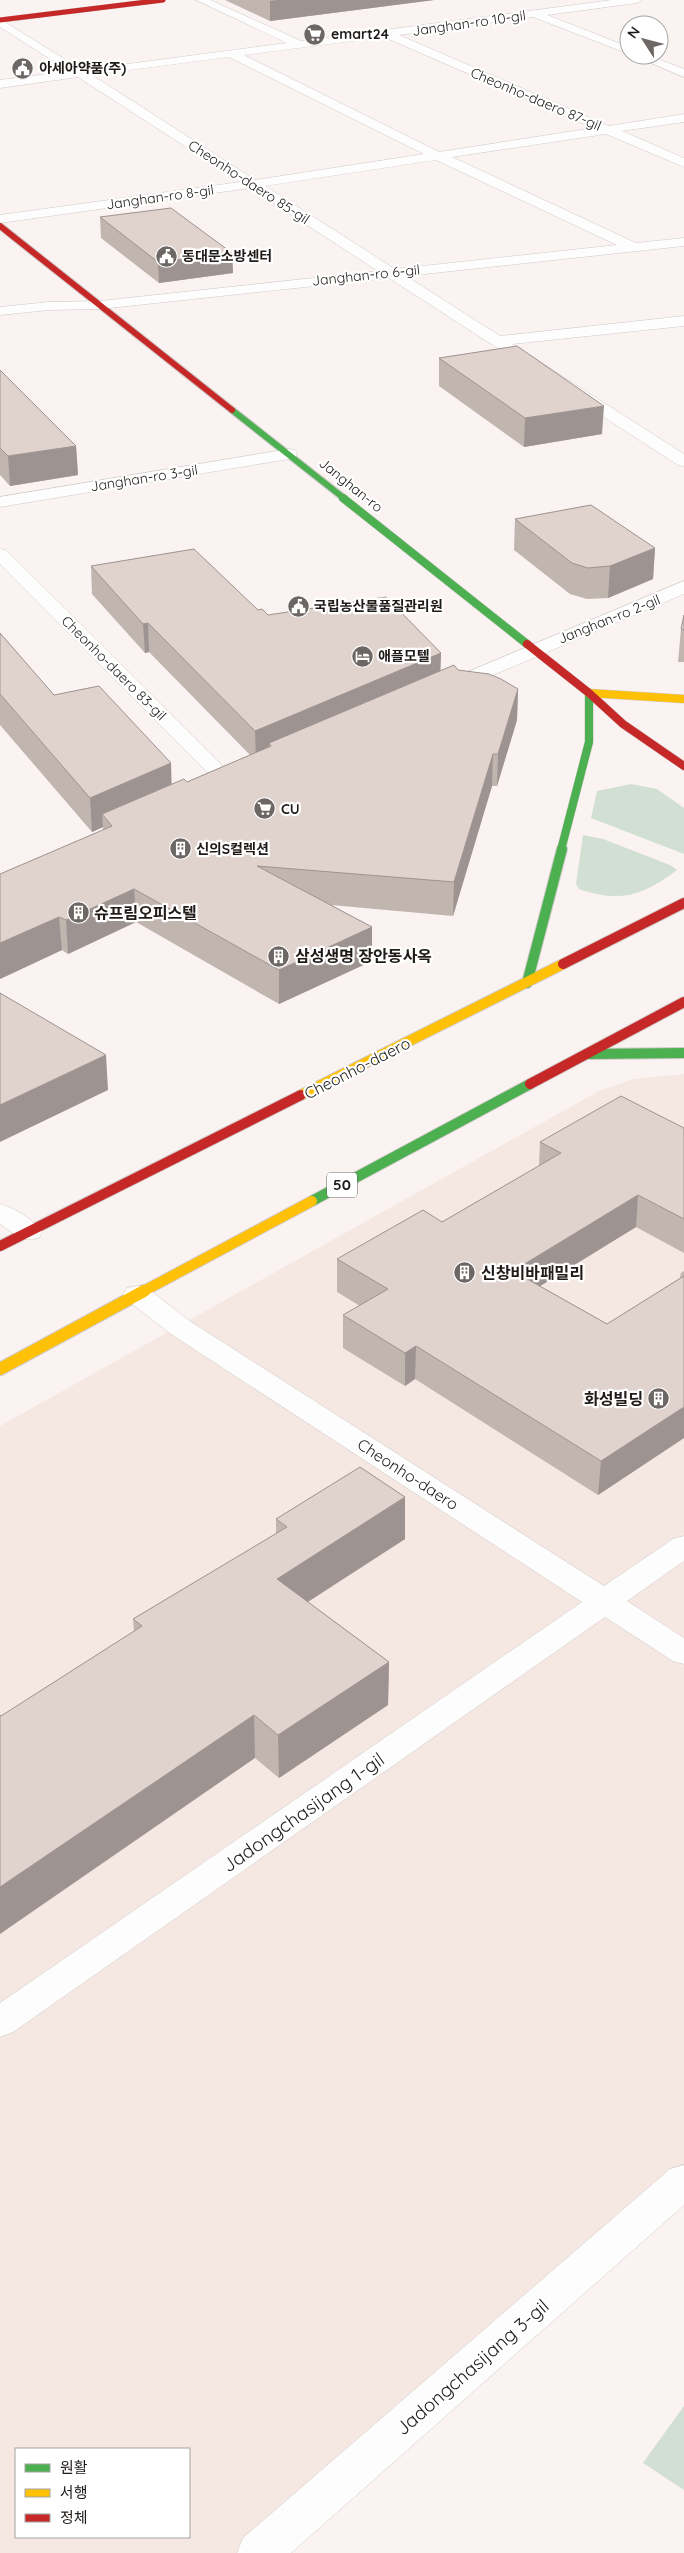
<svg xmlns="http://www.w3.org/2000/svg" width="684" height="2553" font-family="Quicksand,'Noto Sans KR',sans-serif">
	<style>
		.built { fill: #f5e7e1; fill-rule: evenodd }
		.green { fill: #d1e0d3 }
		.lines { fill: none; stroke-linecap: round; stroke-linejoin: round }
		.street-casing { stroke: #cfcac8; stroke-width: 1 }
		.fast-far2-casing { stroke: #cfcac8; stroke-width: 8 }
		.fast-far1-casing { stroke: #cfcac8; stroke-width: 9 }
		.fast-casing { stroke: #cfcac8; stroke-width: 12 }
		.slow-far2-casing { stroke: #cfcac8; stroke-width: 9 }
		.slow-far1-casing { stroke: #cfcac8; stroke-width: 12 }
		.slow-casing { stroke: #cfcac8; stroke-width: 14 }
		.jam-far3-casing { stroke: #cfcac8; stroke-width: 5.5 }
		.jam-far2-casing { stroke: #cfcac8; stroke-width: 8 }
		.jam-far1-casing { stroke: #cfcac8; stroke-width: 9 }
		.jam-casing { stroke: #cfcac8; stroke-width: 12 }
		.street { fill: #fefdfd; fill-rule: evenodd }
		.fast-far2 { stroke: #4caf50; stroke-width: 6 }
		.fast-far1 { stroke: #4caf50; stroke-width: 8 }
		.fast { stroke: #4caf50; stroke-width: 10 }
		.slow-far2 { stroke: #ffc107; stroke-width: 8 }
		.slow-far1 { stroke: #ffc107; stroke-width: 10 }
		.slow { stroke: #ffc107; stroke-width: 12 }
		.jam-far3 { stroke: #c62828; stroke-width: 5 }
		.jam-far2 { stroke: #c62828; stroke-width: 6 }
		.jam-far1 { stroke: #c62828; stroke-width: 8 }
		.jam { stroke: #c62828; stroke-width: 10 }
		.wall { fill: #c1b5b0 }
		.shaded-wall { fill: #9d9390 }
		.building { fill: #e0d2cd; stroke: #9d9390 }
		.labels { text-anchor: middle; stroke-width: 4.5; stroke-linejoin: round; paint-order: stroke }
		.far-street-label { font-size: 14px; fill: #1f1b19; stroke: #fff }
		.far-poi-label { font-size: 14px; font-weight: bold; fill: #1f1b19; stroke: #fff; text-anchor: start }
		.shield { fill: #fff; stroke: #625f5e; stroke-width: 1 }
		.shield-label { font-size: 15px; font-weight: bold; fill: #1f1b19 }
		.poi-label { font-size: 16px; font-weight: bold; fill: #1f1b19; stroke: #fff; text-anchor: start }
		.street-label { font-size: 16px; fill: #1f1b19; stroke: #fff }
		.near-street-label { font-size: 19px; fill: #1f1b19; stroke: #fff }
	</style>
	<rect width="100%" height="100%" fill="#faf3f1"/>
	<path class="built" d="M684 1074V2175L256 2553H0V1426L599 1091 633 1079ZM16 2449H189V2537H16Z"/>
	<path class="green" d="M631 784 657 789 684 808V854L591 818 597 791Z
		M583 835 603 839 670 865 677 870C643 896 619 903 579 889L576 884Z
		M684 2406V2490L643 2463Z"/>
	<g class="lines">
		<defs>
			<path id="street" d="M196 0H210L301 41 612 0H642L637 3 547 15 629 47V54L533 17 399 35 609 126 684 114V122L622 131 684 158V167L606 134 452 157 636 243 684 238V246L406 276 500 336 684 316V326L512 344 684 454V466L678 465 389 278 100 309 49 310 0 315V307L49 302 100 301 378 271 250 188 0 223V215L240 182 78 77 0 88V80L69 71 0 27V19L82 70 287 43ZM384 37 593 128 439 152 244 55ZM229 57 424 154 255 180 92 75ZM436 160 617 245 395 269 265 186Z
				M632 55H648L684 69V77Z
				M289 449 295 450 297 454 295 458 0 507V497Z
				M0 549 6 550 235 778 239 782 235 786 228 788 221 786 0 564Z
				M684 581V594L453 692H439L436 688 439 684Z
				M0 1204C15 1208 34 1220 42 1232L39 1238C22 1242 13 1233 0 1224Z
				M137 1286 147 1288 191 1322 604 1586 673 1539 684 1536V1561L627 1601 684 1638V1664L673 1661 605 1617 13 2032 0 2037V2003L582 1602 171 1334 127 1300 123 1294 127 1288Z
				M684 2165V2205L291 2553H237L243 2538 670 2169Z"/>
			<path id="fast-far2" d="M232 410 345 499"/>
			<path id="fast-far1" d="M343 498 527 644
				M561 850 589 742V693"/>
			<path id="fast" d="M527 983 562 849
				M588 1054 684 1053
				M312 1201 530 1084"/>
			<path id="slow-far2" d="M589 693 684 699"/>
			<path id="slow-far1" d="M301 1095 563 964
				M142 1292 312 1201"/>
			<path id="slow" d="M0 1369 144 1291"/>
			<path id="jam-far3" d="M0 20 163 0"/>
			<path id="jam-far2" d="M0 226 232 410"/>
			<path id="jam-far1" d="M527 644 589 693 623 724 684 766"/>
			<path id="jam" d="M563 964 684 903
				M530 1084 684 1002
				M0 1246 301 1095"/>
		</defs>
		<use href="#street" class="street-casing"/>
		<use href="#fast-far2" class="fast-far2-casing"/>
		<use href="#fast-far1" class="fast-far1-casing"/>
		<use href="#fast" class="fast-casing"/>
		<use href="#slow-far2" class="slow-far2-casing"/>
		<use href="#slow-far1" class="slow-far1-casing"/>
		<use href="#slow" class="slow-casing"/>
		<use href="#jam-far3" class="jam-far3-casing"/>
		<use href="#jam-far2" class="jam-far2-casing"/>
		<use href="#jam-far1" class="jam-far1-casing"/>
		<use href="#jam" class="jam-casing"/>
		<use href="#street" class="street"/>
		<use href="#fast-far2" class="fast-far2"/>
		<use href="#fast-far1" class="fast-far1"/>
		<use href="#fast" class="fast"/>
		<use href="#slow-far2" class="slow-far2"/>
		<use href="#slow-far1" class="slow-far1"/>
		<use href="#slow" class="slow"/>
		<use href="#jam-far3" class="jam-far3"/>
		<use href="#jam-far2" class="jam-far2"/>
		<use href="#jam-far1" class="jam-far1"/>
		<use href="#jam" class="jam"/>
	</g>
	<path class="wall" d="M225 0H434L270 21Z
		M100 217 232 253 233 273 159 283 101 238Z
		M439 358 602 434 524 447 439 386Z
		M0 370 76 446 78 475 10 486 0 475Z
		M515 519 655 548 653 579 608 598 587 599 570 594 514 550Z
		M91 566 258 610 268 615 441 653 440 671 458 670 518 689 517 720 497 786H492L453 916 331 905 372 927V961L279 1004 136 922 68 954 62 950 0 979 103 830V827L92 832 0 725V633L54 695 172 784 187 782 250 755 149 652 145 653 92 594Z
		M684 615V662H678L681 629Z
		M684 1128V1253L636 1227 540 1286 607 1324 680 1278 681 1273 684 1271V1438L598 1495 415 1379 405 1386 343 1348V1315L360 1306 337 1292V1259L442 1222 539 1166 540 1142Z
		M405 1497V1539L308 1602 389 1662 388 1705 279 1778 255 1758 1 1716 134 1632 133 1619 276 1534V1519Z"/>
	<path class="shaded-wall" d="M278 0H434L270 21V1Z
		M232 253 233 273 159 283 158 262Z
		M604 406 602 434 524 447 525 418Z
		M76 446 78 475 10 486 8 456Z
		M655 548 653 579 608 598 610 566Z
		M148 623 149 652 145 653 143 624Z
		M441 653 440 682 271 746 269 743V756L256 761 255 731Z
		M518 689 517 720 497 786 498 754Z
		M493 754 492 786 453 916 454 882Z
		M171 763 172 797 102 814 103 827 92 832 90 798Z
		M134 889 136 922 68 954 66 920Z
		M59 917 62 950 0 979V943Z
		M372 927V961L279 1004V970Z
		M106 1055 108 1090 0 1142V1105Z
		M638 1195 636 1227 511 1304 513 1271Z
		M416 1346 415 1379 405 1386V1353Z
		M684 1407V1438L598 1495 601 1461Z
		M405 1497V1539L278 1621 277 1579Z
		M389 1662 388 1705 279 1778 278 1735Z
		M254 1715 255 1758 0 1934V1887Z"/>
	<path class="building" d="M171 208 232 253 158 262 100 217Z
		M517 346 604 406 525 418 439 358Z
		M0 370 76 446 8 456 0 448Z
		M591 505 655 548 610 566 588 568 572 563 515 519Z
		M194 549 258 610 262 609 268 615 386 597 441 653 255 731 148 623 143 624 91 566Z
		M684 615V630L681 629Z
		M0 633 54 695 99 686 171 763 90 798 0 694Z
		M454 665 458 670 489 674 501 679 518 689 498 754H493L454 882 257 866 372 927 279 970 134 889 66 920 59 917 0 943V874L112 826 102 814 184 779 187 782 271 746 269 743Z
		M0 993 106 1055 0 1105Z
		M621 1096 684 1128V1219L638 1195 513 1271 607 1324 684 1276V1407L601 1461 416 1346 405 1353 343 1315 388 1289 337 1259 423 1210 442 1222 561 1153 540 1142Z
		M360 1467 405 1497 277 1579 389 1662 278 1735 254 1715 0 1887V1715L1 1716 142 1626 133 1619 287 1527 276 1519Z"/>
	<defs>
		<symbol id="supermarket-disc" viewBox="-11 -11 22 22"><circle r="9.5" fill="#6c6765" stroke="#fff"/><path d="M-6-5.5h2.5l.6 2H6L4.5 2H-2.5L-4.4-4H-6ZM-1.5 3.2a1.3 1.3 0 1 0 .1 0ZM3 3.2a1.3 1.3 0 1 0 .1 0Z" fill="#fff"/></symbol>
		<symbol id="civic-disc" viewBox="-11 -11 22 22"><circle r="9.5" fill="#6c6765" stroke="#fff"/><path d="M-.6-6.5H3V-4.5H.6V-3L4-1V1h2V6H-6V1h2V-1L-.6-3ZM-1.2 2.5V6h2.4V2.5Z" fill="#fff"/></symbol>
		<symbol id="hotel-disc" viewBox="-11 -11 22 22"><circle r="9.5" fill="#6c6765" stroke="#fff"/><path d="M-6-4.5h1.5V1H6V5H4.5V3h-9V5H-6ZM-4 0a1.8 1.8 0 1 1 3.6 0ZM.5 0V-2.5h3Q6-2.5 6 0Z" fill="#fff"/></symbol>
		<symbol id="building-disc" viewBox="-11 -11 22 22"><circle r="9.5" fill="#6c6765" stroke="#fff"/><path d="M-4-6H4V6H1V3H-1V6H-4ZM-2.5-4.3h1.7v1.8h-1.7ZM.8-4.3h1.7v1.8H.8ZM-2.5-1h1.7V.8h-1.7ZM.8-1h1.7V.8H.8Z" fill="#fff"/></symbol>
	</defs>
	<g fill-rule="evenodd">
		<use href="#supermarket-disc" x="302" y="22" width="25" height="25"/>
		<use href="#civic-disc" x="10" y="56" width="25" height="25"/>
		<use href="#civic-disc" x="154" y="244" width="25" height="25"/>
		<use href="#civic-disc" x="286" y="594" width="25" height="25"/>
		<use href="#hotel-disc" x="350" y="644" width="25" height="25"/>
		<use href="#supermarket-disc" x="252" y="796" width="25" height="25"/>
		<use href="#building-disc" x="168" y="836" width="25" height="25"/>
		<use href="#building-disc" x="66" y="900" width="25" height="25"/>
		<use href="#building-disc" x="266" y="944" width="25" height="25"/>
		<use href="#building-disc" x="452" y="1260" width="25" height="25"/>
		<use href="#building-disc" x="646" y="1386" width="25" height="25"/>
	</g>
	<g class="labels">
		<g class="far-street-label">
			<text transform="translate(469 23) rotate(-8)" y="5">Janghan-ro 10-gil</text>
			<text transform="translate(536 99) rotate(23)" y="5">Cheonho-daero 87-gil</text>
			<text transform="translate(249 182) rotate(33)" y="5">Cheonho-daero 85-gil</text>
			<text transform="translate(160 197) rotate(-8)" y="5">Janghan-ro 8-gil</text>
			<text transform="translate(366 275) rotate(-6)" y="5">Janghan-ro 6-gil</text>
			<text transform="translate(144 478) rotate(-9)" y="5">Janghan-ro 3-gil</text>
			<text transform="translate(351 485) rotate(39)" y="5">Janghan-ro</text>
			<text transform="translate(609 619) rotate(-22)" y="5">Janghan-ro 2-gil</text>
			<text transform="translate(114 668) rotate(45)" y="5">Cheonho-daero 83-gil</text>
		</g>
		<g class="far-poi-label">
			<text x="331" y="39">emart24</text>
			<text x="39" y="73">아세아약품(주)</text>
			<text x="182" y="261">동대문소방센터</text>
			<text x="314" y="611">국립농산물품질관리원</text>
			<text x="378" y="661">애플모텔</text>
			<text x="281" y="814">CU</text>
			<text x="196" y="854">신의S컬렉션</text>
		</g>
		<rect class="shield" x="327" y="1172.5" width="30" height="25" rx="4"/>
		<g class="shield-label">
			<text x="342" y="1190">50</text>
		</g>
		<g class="poi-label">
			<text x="94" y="919">슈프림오피스텔</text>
			<text x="295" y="962">삼성생명 장안동사옥</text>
			<text x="481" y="1279">신창비바패밀리</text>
			<text x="643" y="1405" text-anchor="end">화성빌딩</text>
		</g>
		<g class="street-label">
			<text transform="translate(357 1068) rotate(-27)" y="6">Cheonho-daero</text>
			<text transform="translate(408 1474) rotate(33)" y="6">Cheonho-daero</text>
		</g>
		<g class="near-street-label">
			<text transform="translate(303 1812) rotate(-35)" y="7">Jadongchasijang 1-gil</text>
			<text transform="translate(472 2367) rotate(-41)" y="7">Jadongchasijang 3-gil</text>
		</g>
	</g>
	<rect x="15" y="2448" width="175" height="90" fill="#ffffff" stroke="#a5a4a3"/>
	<rect x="25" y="2464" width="25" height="8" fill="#4caf50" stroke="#a5a4a3"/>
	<text x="60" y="2473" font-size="15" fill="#1f1b19">원활</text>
	<rect x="25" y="2489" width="25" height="8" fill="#ffc107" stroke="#a5a4a3"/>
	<text x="60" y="2498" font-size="15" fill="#1f1b19">서행</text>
	<rect x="25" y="2514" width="25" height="8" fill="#c62828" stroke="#a5a4a3"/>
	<text x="60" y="2523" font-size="15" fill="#1f1b19">정체</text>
	<g transform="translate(644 40) rotate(306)"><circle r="24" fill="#ffffff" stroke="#a5a4a3"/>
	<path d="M0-4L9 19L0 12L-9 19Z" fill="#6c6765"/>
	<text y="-8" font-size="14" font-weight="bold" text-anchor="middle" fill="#1f1b19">N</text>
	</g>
</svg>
